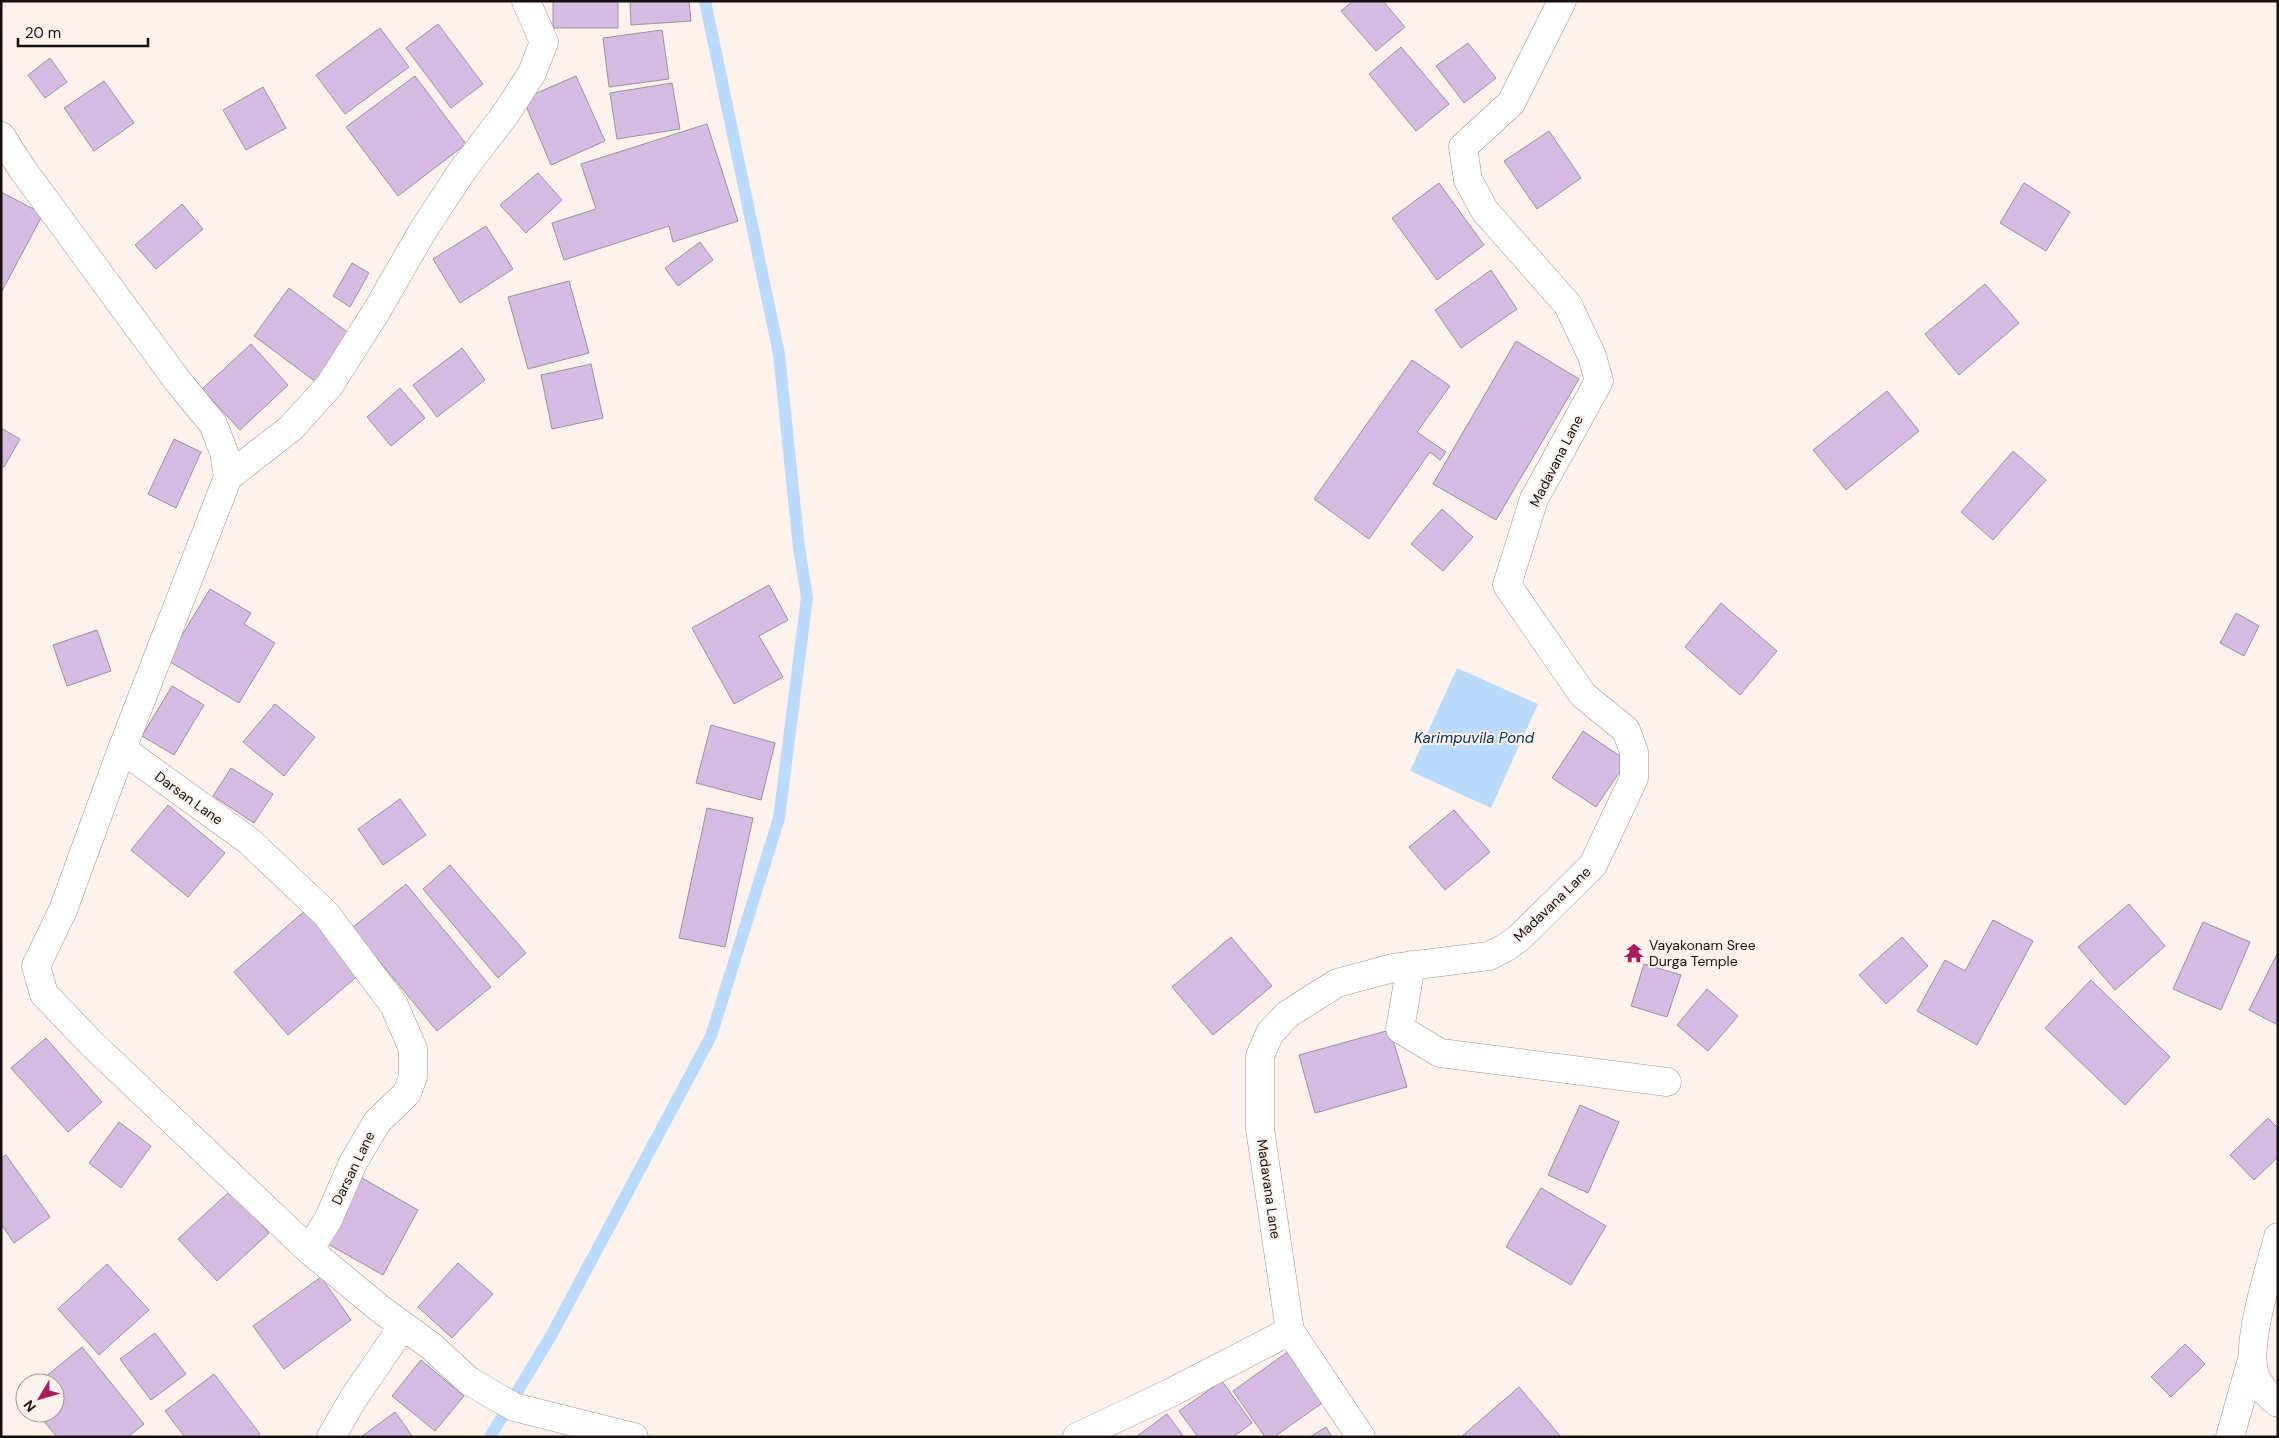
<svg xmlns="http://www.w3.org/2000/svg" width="2279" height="1438" font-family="'DM Sans',sans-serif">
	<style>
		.water { fill: #badbfd }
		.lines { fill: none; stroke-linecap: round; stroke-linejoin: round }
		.stream { stroke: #badbfd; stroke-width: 12 }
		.building { fill: #d6bce2; stroke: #99939c }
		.minor-casing { stroke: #a0958f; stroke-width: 29 }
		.minor { stroke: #fff; stroke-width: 28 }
		.labels { text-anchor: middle; stroke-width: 4; stroke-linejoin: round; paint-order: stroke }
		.street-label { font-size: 14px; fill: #16110f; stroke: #fdf1eb }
		.poi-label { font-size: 14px; fill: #16110f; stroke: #fdf1eb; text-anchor: start }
		.water-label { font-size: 15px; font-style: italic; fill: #023660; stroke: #fdf1eb }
	</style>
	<rect width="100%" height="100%" fill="#fdf1eb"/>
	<path class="water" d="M1457 668 1538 704 1491 808 1410 771Z"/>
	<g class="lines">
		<path class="stream" d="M490 1437 552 1334 711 1036 779 818 807 597 799 548 779 354 705 1"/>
	</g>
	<path class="building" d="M553 1H618V28H553Z
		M630 1H689L691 21 631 25Z
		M1353 1H1383L1405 27 1376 51 1341 11Z
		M438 24 483 84 451 108 406 48Z
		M380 28 409 67 345 114 316 75Z
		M662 30 669 79 609 87 603 38Z
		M1468 43 1496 78 1464 103 1436 66Z
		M1401 47 1449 104 1416 131 1369 74Z
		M50 58 67 82 45 98 28 75Z
		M415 76 466 144 398 196 346 127Z
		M576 76 605 141 551 165 523 99Z
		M104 81 134 123 94 151 64 108Z
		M672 83 680 129 617 139 610 93Z
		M263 87 286 128 246 150 223 110Z
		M707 124 738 221 673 242 669 226 564 260 552 223 596 209 581 164Z
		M1549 131 1581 178 1537 209 1504 161Z
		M538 173 562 200 526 233 500 205Z
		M1439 183 1484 245 1437 280 1392 218Z
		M2024 183 2070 212 2046 251 2000 223Z
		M1 192 43 214 1 293Z
		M182 204 203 229 156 269 135 245Z
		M486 226 513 269 460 303 433 259Z
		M700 242 713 260 678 286 665 268Z
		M352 263 369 273 350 307 333 296Z
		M1491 270 1517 309 1461 348 1435 310Z
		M569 281 589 353 528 369 508 297Z
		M1985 284 2019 323 1959 375 1925 334Z
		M289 288 351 335 316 382 254 336Z
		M1516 341 1579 379 1496 520 1433 484Z
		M251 344 288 385 240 430 202 389Z
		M462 348 485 380 437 417 413 385Z
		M1412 360 1450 386 1417 432 1446 452 1440 460 1430 452 1369 539 1314 499Z
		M591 364 603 418 552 429 541 375Z
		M400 388 425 418 391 446 367 417Z
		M1887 391 1919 431 1846 490 1813 450Z
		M1 428 20 439 4 467 1 465Z
		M174 439 201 452 176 508 148 494Z
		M2013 451 2046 480 1993 540 1961 512Z
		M1442 509 1473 537 1443 571 1411 544Z
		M769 585 788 620 759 636 783 677 734 704 692 628Z
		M210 589 251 613 244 624 275 643 239 703 167 660Z
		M1721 603 1777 651 1740 695 1685 647Z
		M2236 613 2259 626 2244 656 2220 643Z
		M97 630 111 671 67 686 53 645Z
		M172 686 204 705 174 755 142 736Z
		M275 704 315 737 284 776 243 742Z
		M711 725 775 743 761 800 696 783Z
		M1583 731 1627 761 1596 807 1552 778Z
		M231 768 273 794 254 823 213 796Z
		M400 799 426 835 383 865 358 829Z
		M168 805 225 853 188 897 131 850Z
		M707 808 753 818 725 947 679 938Z
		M1454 810 1490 852 1445 890 1409 847Z
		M450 865 526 953 498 978 423 889Z
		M406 884 491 987 437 1031 352 928Z
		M2129 904 2165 946 2115 990 2078 947Z
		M306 910 360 974 288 1035 234 972Z
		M1993 920 2033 941 1977 1045 1917 1011 1945 960 1965 971Z
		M2203 922 2250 942 2221 1010 2173 989Z
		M1231 937 1272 986 1213 1035 1172 987Z
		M1902 937 1928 966 1886 1004 1859 975Z
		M2278 952V1025L2249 1010Z
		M1644 964 1681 975 1667 1017 1631 1006Z
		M2091 980 2170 1057 2125 1105 2045 1028Z
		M1707 989 1738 1016 1708 1051 1677 1025Z
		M1390 1030 1407 1087 1315 1113 1299 1055Z
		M46 1038 102 1102 68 1132 11 1068Z
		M1580 1105 1619 1122 1588 1193 1548 1175Z
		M2268 1118 2278 1128V1157L2254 1180 2230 1155Z
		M119 1122 151 1146 121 1188 89 1163Z
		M6 1155 50 1217 14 1243 1 1224V1158Z
		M362 1178 418 1210 383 1275 326 1243Z
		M1541 1188 1606 1226 1571 1285 1506 1247Z
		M230 1191 269 1233 217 1281 178 1239Z
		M458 1263 493 1294 452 1338 418 1307Z
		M107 1264 149 1310 99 1355 58 1309Z
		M321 1277 351 1320 284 1369 253 1326Z
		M155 1333 186 1374 151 1400 120 1359Z
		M2185 1344 2205 1364 2171 1397 2151 1377Z
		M82 1347 144 1424 128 1437H57L37 1413H55V1383H38Z
		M1289 1351 1325 1401 1274 1437H1265L1233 1391Z
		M421 1360 464 1396 435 1431 392 1396Z
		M214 1374 260 1434 256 1437H185L165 1411Z
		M1222 1381 1252 1423 1233 1437H1198L1179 1411Z
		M1519 1387 1561 1437H1461Z
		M395 1412 413 1437H361Z
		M1167 1414 1184 1437H1136Z
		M1326 1427 1332 1437H1310Z"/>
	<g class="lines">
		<defs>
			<path id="minor" d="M1 136 23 170 177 380 213 424 224 452 228 477 122 749 63 910 36 966 44 994 92 1044 309 1250
				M228 477 291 428 329 386 376 312 422 232 462 171 507 112 532 73 544 42 526 1
				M122 749 249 841 326 914 394 1005 413 1049V1077L407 1093 377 1122 353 1163 328 1220 309 1250 379 1308 431 1346 469 1381 495 1396 514 1407 634 1437
				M1411 965 1400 1029 1440 1053 1667 1082
				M2278 1237C2270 1269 2242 1351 2257 1380 2262 1389 2270 1397 2278 1403
				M1290 1331 1361 1437
				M331 1437 353 1399 403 1326
				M1077 1437 1170 1393 1290 1331 1260 1129V1056L1270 1033 1288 1014 1337 983 1393 968 1489 956 1505 948 1519 938 1593 865 1634 778V752L1626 730 1583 695 1507 585 1534 499 1599 381 1592 356 1568 305 1485 211 1468 180 1463 147 1511 103 1562 1
				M2230 1437 2252 1359"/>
		</defs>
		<use href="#minor" class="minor-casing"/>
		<use href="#minor" class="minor"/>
	</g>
	<defs>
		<symbol id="temple-bare" viewBox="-9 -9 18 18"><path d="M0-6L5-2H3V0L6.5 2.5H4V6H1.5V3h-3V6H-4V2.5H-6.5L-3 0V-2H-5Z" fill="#a91c5c" stroke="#fdf1eb" stroke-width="2.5" paint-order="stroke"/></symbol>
	</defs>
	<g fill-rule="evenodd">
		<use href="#temple-bare" x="1620" y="939" width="28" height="28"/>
	</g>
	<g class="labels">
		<g class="street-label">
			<text transform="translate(1556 461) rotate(-63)" y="5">Madavana Lane</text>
			<text transform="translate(189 798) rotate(36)" y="5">Darsan Lane</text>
			<text transform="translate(1552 904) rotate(-44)" y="5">Madavana Lane</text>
			<text transform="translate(353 1168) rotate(-64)" y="5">Darsan Lane</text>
			<text transform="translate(1269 1189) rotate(82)" y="5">Madavana Lane</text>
		</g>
		<g class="poi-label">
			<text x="1649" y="950">Vayakonam Sree<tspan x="1649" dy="16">Durga Temple</tspan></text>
		</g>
		<g class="water-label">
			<text x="1474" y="743">Karimpuvila Pond</text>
		</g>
	</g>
	<rect width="2279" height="1438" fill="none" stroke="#16110f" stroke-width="5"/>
	<g transform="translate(40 1398) rotate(232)"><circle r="24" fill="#fdf1eb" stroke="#a19793"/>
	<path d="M0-4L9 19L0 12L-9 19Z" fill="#a91c5c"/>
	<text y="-8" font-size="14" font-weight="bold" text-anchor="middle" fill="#16110f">N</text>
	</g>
	<path d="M18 38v8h130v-8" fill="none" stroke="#16110f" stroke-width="2.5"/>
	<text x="25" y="38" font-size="15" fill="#16110f" stroke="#fdf1eb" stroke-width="4" paint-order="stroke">20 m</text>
</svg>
